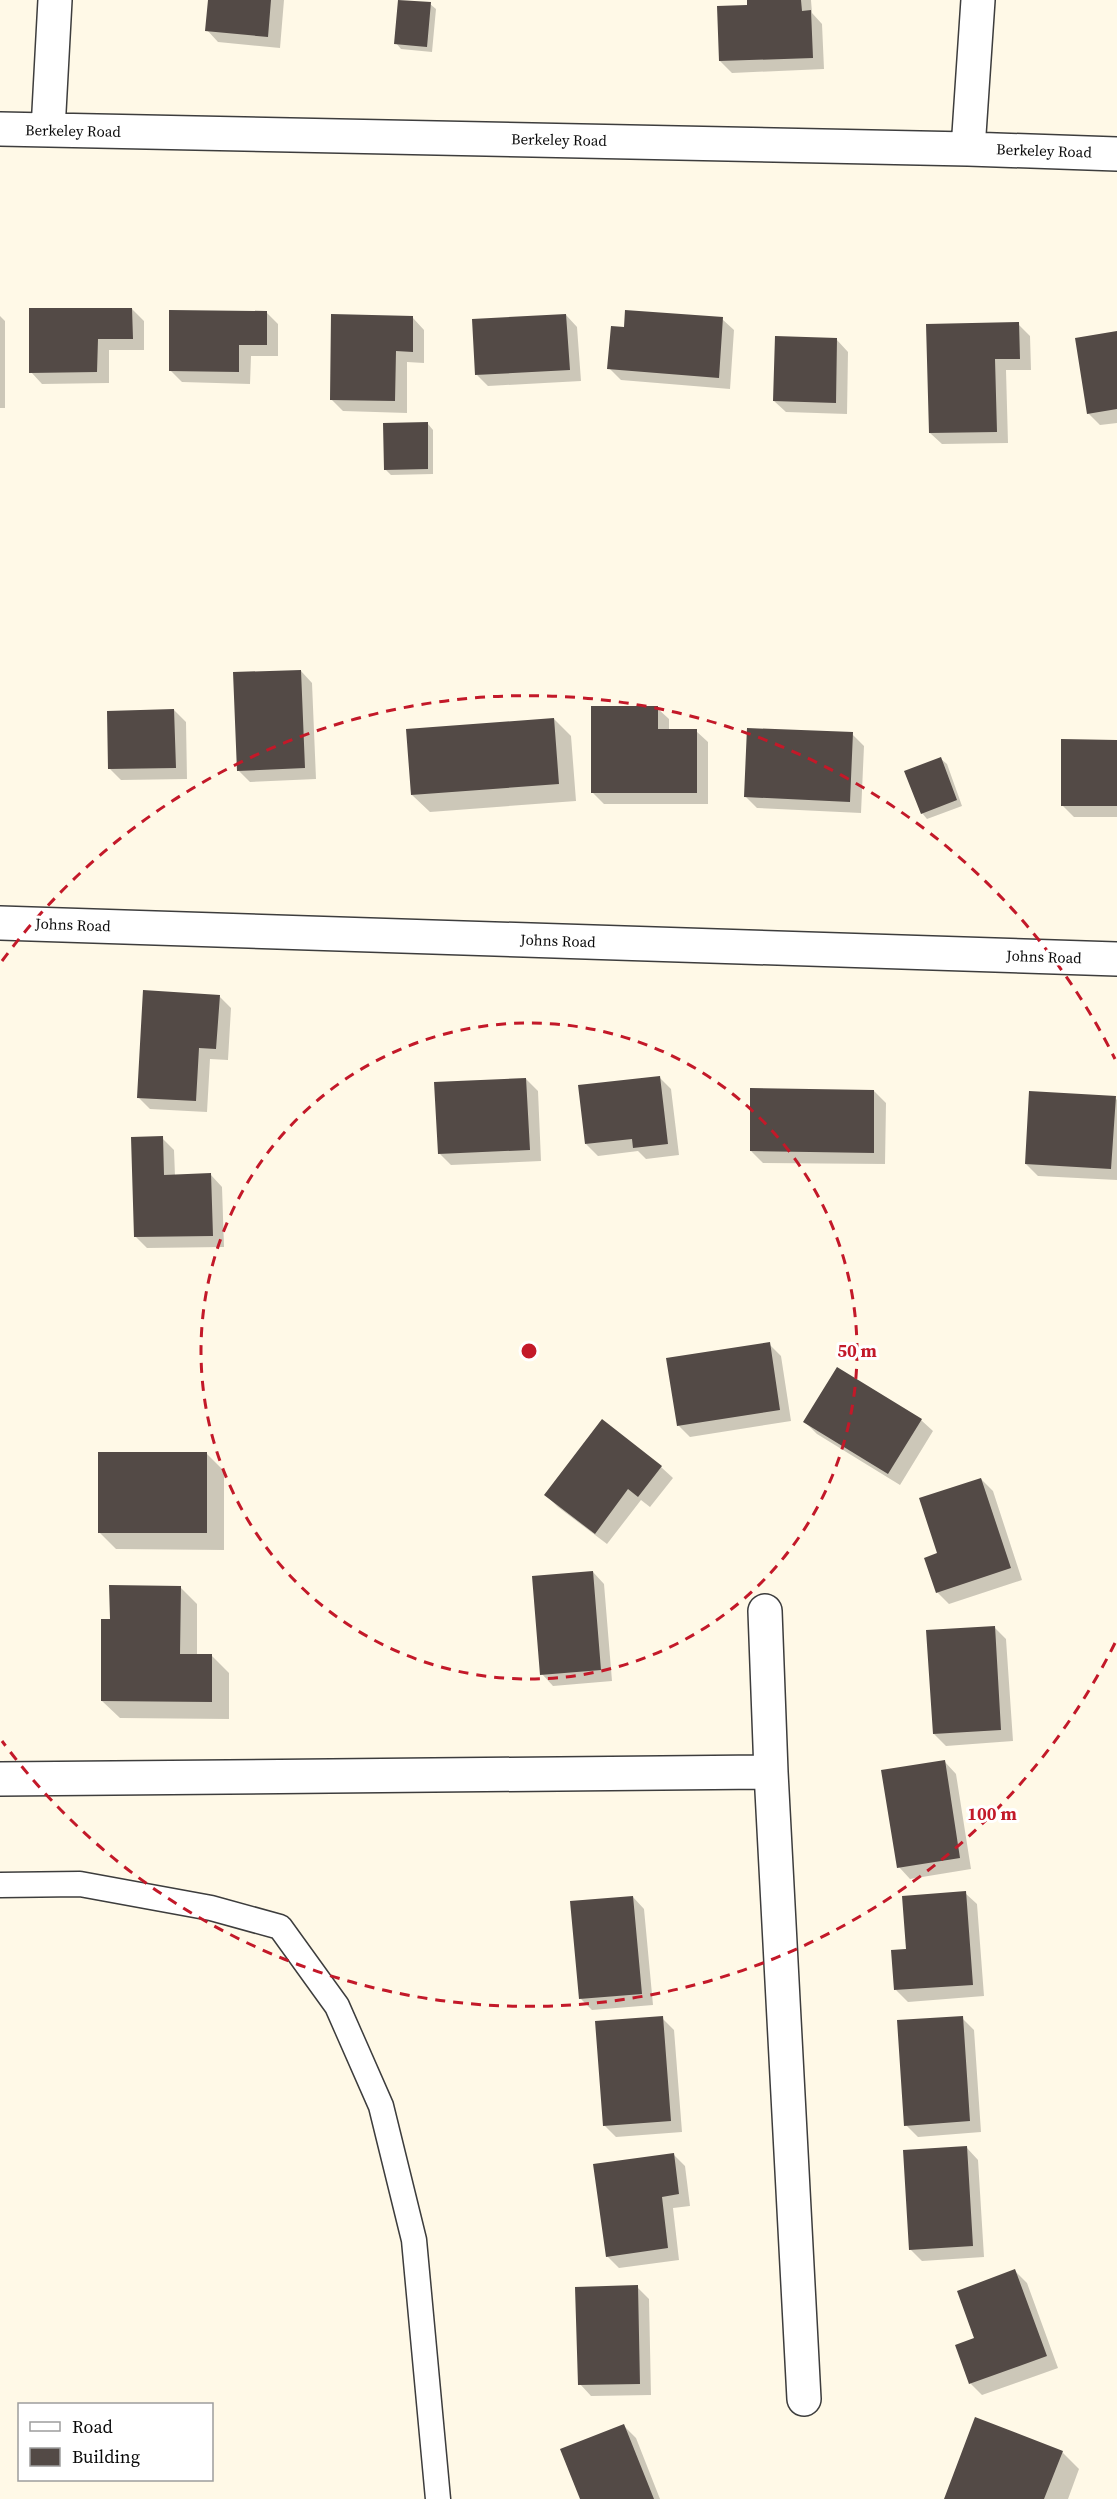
<svg xmlns="http://www.w3.org/2000/svg" width="1117" height="2499" font-family="'Source Serif 4',serif">
	<style>
		.shadow { fill: #0003 }
		.building { fill: #534a46 }
		.lines { fill: none; stroke-linecap: round; stroke-linejoin: round }
		.lane-casing { stroke: #3d3d3d; stroke-width: 27 }
		.street-casing { stroke: #3d3d3d; stroke-width: 36 }
		.lane { stroke: #fff; stroke-width: 24 }
		.street { stroke: #fff; stroke-width: 33 }
		.ring { fill: none; stroke: #c31929; stroke-width: 3; stroke-dasharray: 10 8 }
		.labels { text-anchor: middle; stroke-width: 6; stroke-linejoin: round; paint-order: stroke }
		.street-label { font-size: 15px; fill: #0a0a0a; stroke: #fff }
		.centre { fill: #c31929; stroke: #fff; stroke-width: 3 }
		.ring-label { font-size: 18px; text-anchor: middle; font-weight: bold; fill: #c31929; stroke: #fff; stroke-width: 6; stroke-linejoin: round; paint-order: stroke }
	</style>
	<rect width="100%" height="100%" fill="#fff9e7"/>
	<path class="shadow" d="M209 0H284L280 48 218 42 207 30Z
		M749 0H811L812 13 822 24 824 69 732 73 720 61 749 7Z
		M430 4 436 9 432 52 401 49 396 43Z
		M132 309 144 321V350H109V383L42 384 31 372Z
		M266 312 278 324V356H251L250 384 182 382 170 370Z
		M566 315 577 327 581 381 488 386 477 375Z
		M0 316 5 321V408H0Z
		M413 318 424 330V363L407 362V413L343 411 331 399Z
		M722 319 734 330 730 389 621 380 609 368 626 329Z
		M1018 324 1030 336 1031 370H1006L1008 443 942 444 930 433Z
		M1117 333V423L1100 425 1088 413Z
		M837 340 848 352 847 414 786 412 774 401Z
		M428 424 433 430V474L391 475 385 469Z
		M301 671 312 683 316 779 250 782 238 770Z
		M657 708 669 719V731H696L708 742V804H604L593 793Z
		M174 710 186 722 187 779 121 780 110 769Z
		M554 719 571 736 576 801 430 812 412 795Z
		M852 734 864 746 861 813 757 808 745 796Z
		M1117 741V817H1074L1062 805Z
		M941 759 947 764 962 806 927 819 922 813Z
		M219 996 231 1008 228 1060 210 1059 207 1112 150 1109 138 1097Z
		M660 1078 671 1089 679 1155 646 1159 638 1151 598 1156 586 1144Z
		M526 1079 538 1091 541 1161 451 1165 440 1154Z
		M874 1091 886 1103 885 1164 763 1163 751 1151Z
		M1115 1098 1117 1100V1180L1038 1176 1026 1164Z
		M162 1138 174 1150 175 1176 211 1175 222 1187 224 1247 147 1248 135 1236Z
		M769 1344 781 1356 791 1421 690 1437 678 1425Z
		M921 1420 933 1431 900 1485 817 1434 805 1422Z
		M207 1454 224 1471V1550L116 1549 99 1532Z
		M661 1467 673 1478 650 1507 641 1500 607 1544 558 1507 546 1495Z
		M981 1479 993 1491 1022 1580 949 1604 937 1592 939 1554Z
		M593 1572 604 1584 612 1681 553 1686 542 1674Z
		M180 1587 197 1604V1656H212L229 1673V1719L120 1718 102 1701 111 1621Z
		M994 1627 1006 1639 1013 1741 946 1746 934 1734Z
		M945 1762 956 1774 971 1869 910 1879 899 1867Z
		M965 1893 977 1904 984 1996 908 2002 896 1990Z
		M633 1897 644 1909 653 2005 592 2010 581 1999Z
		M662 2018 674 2030 682 2132 616 2137 604 2125Z
		M962 2018 974 2030 981 2132 918 2137 906 2125Z
		M967 2148 978 2160 984 2257 922 2261 910 2249Z
		M673 2154 685 2166 690 2206 673 2208 679 2260 619 2268 607 2256Z
		M1015 2271 1027 2283 1058 2368 982 2395 971 2384 957 2346 976 2339Z
		M637 2287 649 2299 651 2395 591 2396 580 2384Z
		M624 2426 636 2438 660 2499H582Z
		M1062 2452 1079 2469 1068 2499H946Z"/>
	<path class="building" d="M208 0H271L268 37 205 31Z
		M398 0 431 2 427 47 394 44Z
		M747 0H801L802 11 811 10 813 58 719 61 717 6 747 5Z
		M29 308H132L133 339H98L97 372 29 373Z
		M169 310 267 311V345H239V372L169 371Z
		M625 310 723 317 719 378 607 369 611 326 624 327Z
		M331 314 413 316V352L396 351 395 401 330 400Z
		M566 314 570 370 475 375 472 319Z
		M1019 322 1020 359H995L997 432 929 433 926 324Z
		M1117 331V409L1087 414 1075 338Z
		M775 336 837 338 836 403 773 401Z
		M428 422V469L384 470 383 423Z
		M301 670 305 768 237 771 233 672Z
		M591 706H658V729H697V793H591Z
		M174 709 176 768 108 769 107 711Z
		M554 718 559 784 411 795 406 729Z
		M747 728 853 732 850 802 744 797Z
		M1061 739 1117 740V806H1061Z
		M941 757 957 800 921 814 904 771Z
		M143 990 220 995 216 1049 199 1048 196 1101 137 1098Z
		M660 1076 668 1144 633 1148 632 1139 585 1144 578 1085Z
		M526 1078 530 1150 438 1154 434 1082Z
		M750 1088 874 1090V1153L750 1151Z
		M1029 1091 1116 1096 1111 1169 1025 1164Z
		M163 1136 164 1175 211 1173 213 1236 134 1237 131 1137Z
		M770 1342 780 1410 677 1426 666 1358Z
		M837 1367 922 1419 888 1474 803 1422Z
		M602 1419 662 1466 638 1497 628 1489 595 1534 544 1495Z
		M98 1452H207V1533H98Z
		M981 1478 1011 1568 936 1593 924 1558 937 1553 919 1498Z
		M593 1571 601 1670 540 1675 532 1576Z
		M109 1585 181 1586 180 1654H212V1702L101 1701V1619H110Z
		M995 1626 1001 1730 933 1734 926 1630Z
		M945 1760 960 1858 897 1868 881 1770Z
		M966 1891 973 1985 894 1990 891 1950 906 1949 902 1896Z
		M633 1896 642 1994 579 1999 570 1901Z
		M663 2016 671 2121 603 2126 595 2021Z
		M963 2016 970 2121 904 2126 897 2020Z
		M967 2146 973 2246 909 2250 903 2150Z
		M674 2153 679 2194 662 2197 668 2248 606 2257 593 2164Z
		M1015 2269 1047 2356 969 2384 955 2345 974 2338 957 2291Z
		M638 2285 640 2384 578 2385 575 2287Z
		M975 2417 1063 2451 1044 2499H944Z
		M624 2424 654 2499H580L560 2449Z"/>
	<g class="lines">
		<defs>
			<path id="lane" d="M0 1885 80 1884 211 1908 280 1927 337 2006 381 2106 414 2240 438 2499"/>
			<path id="street" d="M0 129 968 149 1117 154
				M48 130 55 0
				M968 149 978 0
				M0 923 1117 959
				M765 1611 771 1772 804 2399
				M0 1779 771 1772"/>
		</defs>
		<use href="#lane" class="lane-casing"/>
		<use href="#street" class="street-casing"/>
		<use href="#lane" class="lane"/>
		<use href="#street" class="street"/>
	</g>
	<g class="ring">
		<circle cx="529" cy="1351" r="328"/>
		<path d="M1115 1643A655 655 0 0 1 2 1741M2 961A655 655 0 0 1 1115 1059"/>
	</g>
	<g class="labels">
		<g class="street-label">
			<text transform="translate(73 131) rotate(1)" y="5">Berkeley Road</text>
			<text transform="translate(559 140) rotate(1)" y="5">Berkeley Road</text>
			<text transform="translate(1044 151) rotate(2)" y="5">Berkeley Road</text>
			<text transform="translate(73 925) rotate(2)" y="5">Johns Road</text>
			<text transform="translate(558 941) rotate(2)" y="5">Johns Road</text>
			<text transform="translate(1044 957) rotate(2)" y="5">Johns Road</text>
		</g>
	</g>
	<circle cx="529" cy="1351" r="9" class="centre"/>
	<g class="ring-label">
		<text x="857" y="1357">50 m</text>
		<text x="992" y="1820">100 m</text>
	</g>
	<rect x="18" y="2403" width="195" height="78" fill="#ffffff" stroke="#9d9d9d" stroke-width="1.5"/>
	<rect x="30" y="2422" width="30" height="9" fill="#ffffff" stroke="#9d9d9d" stroke-width="1.5"/>
	<text x="72" y="2433" font-size="18" fill="#0a0a0a">Road</text>
	<rect x="30" y="2448" width="30" height="18" fill="#534a46" stroke="#9d9d9d" stroke-width="1.5"/>
	<text x="72" y="2463" font-size="18" fill="#0a0a0a">Building</text>
</svg>
